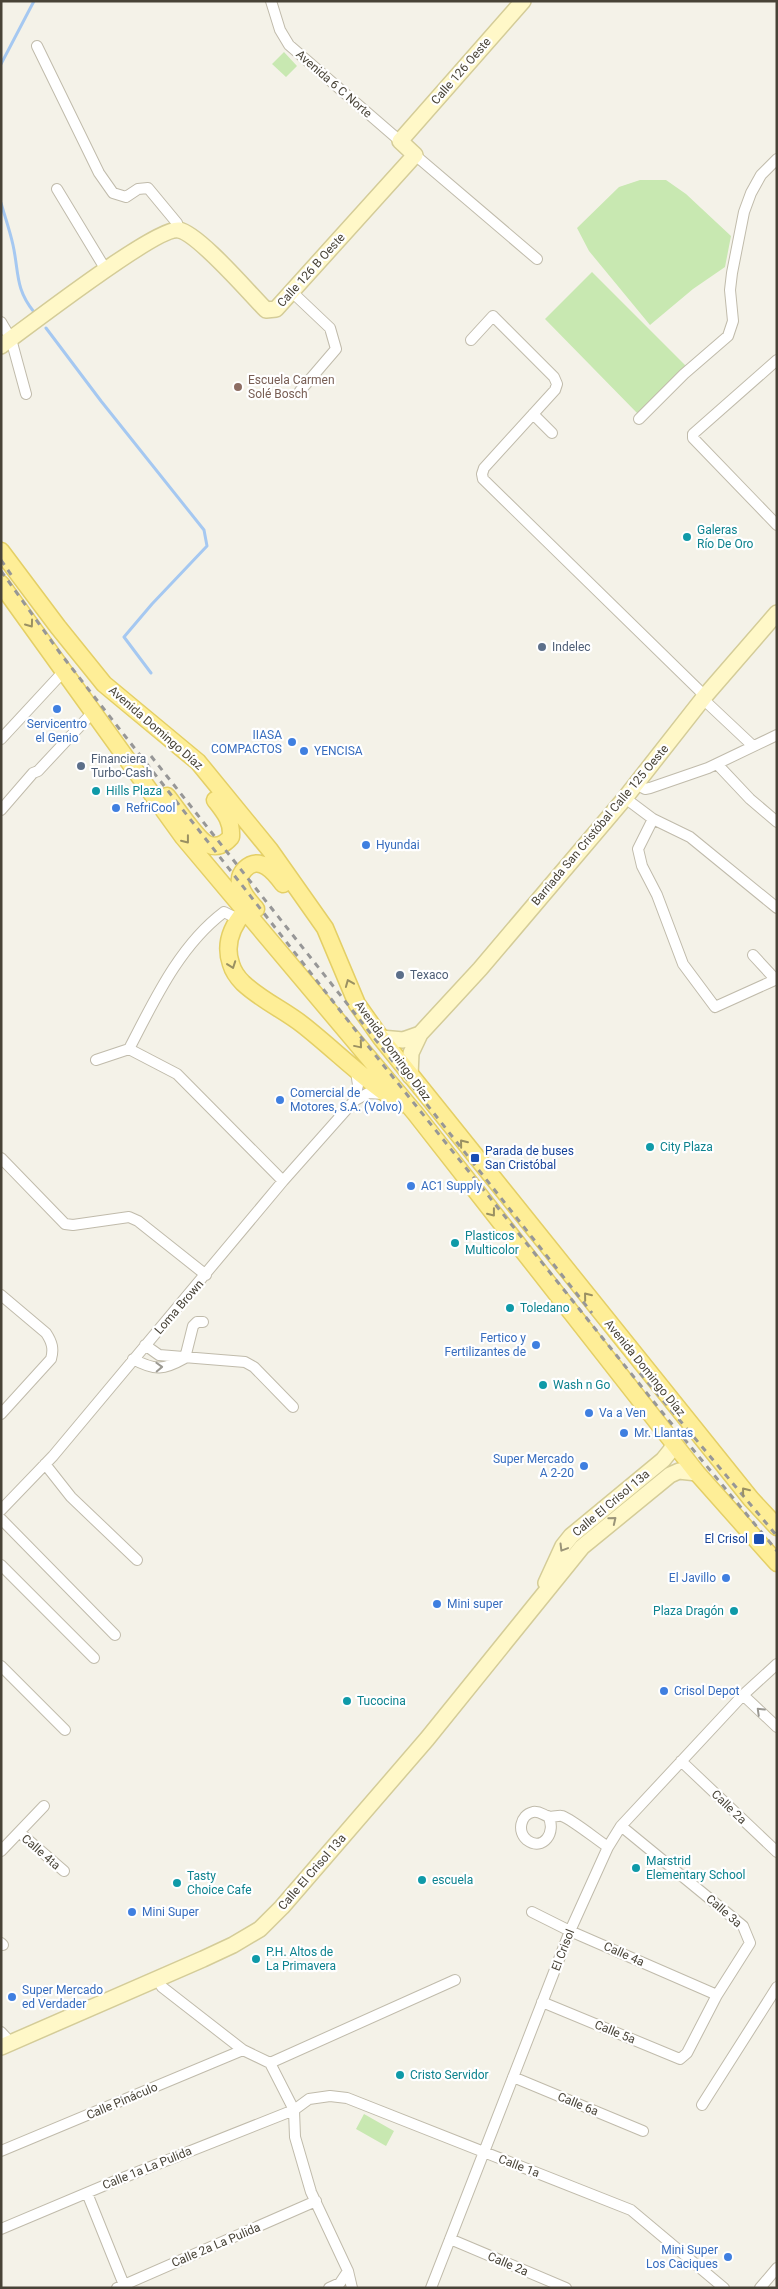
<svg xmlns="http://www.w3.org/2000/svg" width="778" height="2289" font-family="Roboto,sans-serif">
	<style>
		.green { fill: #c8e8b1 }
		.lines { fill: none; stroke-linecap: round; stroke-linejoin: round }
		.stream { stroke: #a5c8f1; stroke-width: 3 }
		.street-casing { stroke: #c0bbab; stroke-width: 12 }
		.secondary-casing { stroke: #d4cc98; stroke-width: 18 }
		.primary-casing { stroke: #e4cf66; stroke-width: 19 }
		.street { stroke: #fff; stroke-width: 10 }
		.secondary { stroke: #fff8c8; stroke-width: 15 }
		.primary { stroke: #feee97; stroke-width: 16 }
		.rail { stroke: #979797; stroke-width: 3; stroke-dasharray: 6 6; stroke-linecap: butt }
		.oneway { stroke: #9a9062 }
		.oneway2 { stroke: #9a9891 }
		.oneway3 { stroke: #9a9478 }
		.education-dot { fill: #8d6e63; stroke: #fff; stroke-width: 2 }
		.culture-dot { fill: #0f9aa8; stroke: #fff; stroke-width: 2 }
		.service-dot { fill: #5c6f8a; stroke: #fff; stroke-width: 2 }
		.shop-dot { fill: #3f7fe0; stroke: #fff; stroke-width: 2 }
		.transit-dot { fill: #1a4fb4; stroke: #fff; stroke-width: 2 }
		.labels { text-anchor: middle; stroke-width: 4.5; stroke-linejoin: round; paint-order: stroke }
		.street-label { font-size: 12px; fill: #484337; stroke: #fff }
		.education-label { font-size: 12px; fill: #785e54; stroke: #fff; text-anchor: start }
		.culture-label { font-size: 12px; fill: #0d838f; stroke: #fff; text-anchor: start }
		.service-label { font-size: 12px; fill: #4e5e75; stroke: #fff; text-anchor: start }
		.shop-label { font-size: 12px; fill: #366cbe; stroke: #fff; text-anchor: start }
		.transit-label { font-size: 12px; fill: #164399; stroke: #fff; text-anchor: start }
	</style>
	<rect width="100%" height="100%" fill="#f4f2e8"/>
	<path class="green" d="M284 52 297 66 286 77 272 64Z
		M640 180H666L686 194 731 236 725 267 693 289 650 325 589 251 577 228 619 187Z
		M592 272 687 367 639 415 545 319Z
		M364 2114 394 2131 386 2146 356 2129Z"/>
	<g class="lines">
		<path class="stream" d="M1 64 34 1
			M1 203C5 217 10 231 13 245 19 272 15 289 34 312
			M46 328 101 401 204 530 207 546 152 604 124 637 151 673"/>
		<defs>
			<path id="street" d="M271 1 280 30 289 45 400 141
				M37 46 99 173 113 193 126 197 138 189 148 188 177 223 179 230
				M415 155 537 259
				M57 189 106 270
				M292 292 330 328 336 349 300 391
				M1 322 11 339 26 394
				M471 340 493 316 554 377 557 384 555 390 484 468 482 474 483 479 705 696
				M777 360 693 434V438L777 525
				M533 414 552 433
				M639 419 684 374 728 336 733 321 730 290 732 273 744 212 751 193 761 175 777 159
				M703 699 753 746
				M1 739 64 671
				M717 764 750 799 777 822
				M636 784 645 789 650 788 708 768 777 735
				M625 798 653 819 690 837 777 908
				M1 810 33 773 38 771 94 711
				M653 819 638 849 642 866 657 895 683 964 715 1007 777 979
				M753 955 776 980
				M129 1049 177 1074 283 1181
				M96 1060 129 1049C154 1001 179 946 224 912L238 919
				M354 1101 358 1085 356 1071
				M1 1158 65 1224 73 1225 129 1217 138 1221 206 1275
				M1 1295 46 1333C52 1342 54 1349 51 1359L1 1414
				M145 1345 159 1355 245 1362 254 1367 293 1407
				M133 1359C155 1371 164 1370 185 1358L193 1326 197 1322H203
				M45 1464 71 1497 137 1560
				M1 1510 53 1456 283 1181 354 1101 368 1093 385 1094
				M1 1519 115 1635
				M1 1565 94 1658
				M1 1666 65 1730
				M743 1695 777 1727
				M681 1761 777 1852
				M548 1816C557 1832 543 1852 527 1840 517 1832 520 1815 533 1812 539 1811 542 1814 547 1816 552 1818 558 1815 562 1816 573 1820 597 1840 608 1847
				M19 1832 64 1871
				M1 1851 44 1806
				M532 1912 570 1931 717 1995
				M1 1943 3 1945
				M157 1978 162 1987 243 2050 270 2063 294 2110 295 2137 311 2192 348 2271 352 2288
				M542 2002 680 2059 687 2053 717 1995 750 1943 743 1926 621 1826
				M1 2032 11 2043
				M270 2063 455 1980
				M513 2077 643 2131
				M702 2105 777 1987
				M1 2151 243 2050
				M87 2193 124 2285
				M1 2229 115 2181 294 2110 309 2099 330 2096 347 2098 631 2210 724 2288
				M450 2239 566 2288
				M117 2288 316 2201
				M329 2288 340 2283 348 2271
				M431 2288 570 1931 608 1847 621 1826 743 1695 777 1664
				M760 2288 777 2268"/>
			<path id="secondary" d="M1 346C26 328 157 226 179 230 199 234 250 294 266 310L276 309 415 155 400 141 523 1
				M381 1038 403 1040 420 1034
				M410 1076 411 1053 420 1034 480 969 625 798 705 696 777 613
				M546 1583 563 1546 571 1536 663 1460 671 1450 673 1444
				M1 2047 203 1959 233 1945 260 1929 282 1907 427 1739 582 1547 670 1475 679 1471 697 1473"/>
			<path id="primary" d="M1 551 58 627 104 684 198 762 270 850 325 928 357 1004 381 1038 751 1499 777 1527
				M1 584 183 837 415 1113 697 1473 777 1563
				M167 796C176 807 196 838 207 844 217 849 225 844 231 837 232 821 225 813 215 800
				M256 909C250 902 241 893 240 883 239 877 241 873 245 869 260 854 275 873 283 884
				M245 911C232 926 224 944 231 964 233 971 238 978 243 983 261 1000 284 1010 303 1025 336 1051 365 1081 401 1104"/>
		</defs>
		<use href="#street" class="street-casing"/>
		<use href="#secondary" class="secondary-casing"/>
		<use href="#primary" class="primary-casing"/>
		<use href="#street" class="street"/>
		<use href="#secondary" class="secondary"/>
		<use href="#primary" class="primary"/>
		<path class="rail" d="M1 560 12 576
			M1 571 60 653 364 1041 662 1412 777 1551
			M151 756 592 1313
			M640 1373 777 1536"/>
	</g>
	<defs><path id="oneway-chevron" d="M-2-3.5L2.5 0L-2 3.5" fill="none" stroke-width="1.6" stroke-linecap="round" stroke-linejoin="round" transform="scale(1.25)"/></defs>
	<g class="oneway">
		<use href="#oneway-chevron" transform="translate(30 624) rotate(54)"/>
		<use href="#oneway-chevron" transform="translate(186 840) rotate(52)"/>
		<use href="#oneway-chevron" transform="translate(232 965) rotate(70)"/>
		<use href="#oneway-chevron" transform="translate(349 983) rotate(-112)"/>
		<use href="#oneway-chevron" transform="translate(359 1045) rotate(50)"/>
		<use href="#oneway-chevron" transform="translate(463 1143) rotate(-129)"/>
		<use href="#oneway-chevron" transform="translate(492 1213) rotate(52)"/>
		<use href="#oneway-chevron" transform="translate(587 1296) rotate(-129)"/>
		<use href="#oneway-chevron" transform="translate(745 1491) rotate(-129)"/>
	</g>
	<g class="oneway2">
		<use href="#oneway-chevron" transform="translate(159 1367) rotate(-2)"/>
		<use href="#oneway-chevron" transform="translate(760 1711) rotate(-136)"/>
	</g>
	<g class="oneway3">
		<use href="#oneway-chevron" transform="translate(613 1520) rotate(-39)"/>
		<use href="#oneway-chevron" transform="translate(563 1548) rotate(121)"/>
	</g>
	<circle class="education-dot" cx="238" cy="387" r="5"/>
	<g class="culture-dot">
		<circle cx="687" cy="537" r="5"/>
		<circle cx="96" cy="791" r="5"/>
		<circle cx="650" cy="1147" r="5"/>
		<circle cx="455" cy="1243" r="5"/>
		<circle cx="510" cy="1308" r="5"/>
		<circle cx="543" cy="1385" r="5"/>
		<circle cx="734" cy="1611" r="5"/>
		<circle cx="347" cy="1701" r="5"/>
		<circle cx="636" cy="1868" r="5"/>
		<circle cx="422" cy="1880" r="5"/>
		<circle cx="177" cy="1883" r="5"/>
		<circle cx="256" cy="1959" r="5"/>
		<circle cx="400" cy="2075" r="5"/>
	</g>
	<g class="service-dot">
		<circle cx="542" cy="647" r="5"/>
		<circle cx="81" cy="766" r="5"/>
		<circle cx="400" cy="975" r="5"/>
	</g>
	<g class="shop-dot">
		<circle cx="57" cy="709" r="5"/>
		<circle cx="292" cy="742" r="5"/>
		<circle cx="304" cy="751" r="5"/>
		<circle cx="116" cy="808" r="5"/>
		<circle cx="366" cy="845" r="5"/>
		<circle cx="280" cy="1100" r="5"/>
		<circle cx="411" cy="1186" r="5"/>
		<circle cx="536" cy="1345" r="5"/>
		<circle cx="589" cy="1413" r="5"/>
		<circle cx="624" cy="1433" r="5"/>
		<circle cx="584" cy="1466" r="5"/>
		<circle cx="726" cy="1578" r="5"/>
		<circle cx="437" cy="1604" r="5"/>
		<circle cx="664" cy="1691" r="5"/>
		<circle cx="132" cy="1912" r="5"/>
		<circle cx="12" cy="1997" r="5"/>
		<circle cx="728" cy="2257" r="5"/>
	</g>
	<g class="transit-dot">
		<rect x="470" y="1153" width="10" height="10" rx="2.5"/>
		<rect x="753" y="1533" width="12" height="12" rx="2.5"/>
	</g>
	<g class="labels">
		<g class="street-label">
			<text transform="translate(461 71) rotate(-49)" y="4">Calle 126 Oeste</text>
			<text transform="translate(334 84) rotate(41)" y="4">Avenida 6 C Norte</text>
			<text transform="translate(311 270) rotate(-48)" y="4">Calle 126 B Oeste</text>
			<text transform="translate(156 728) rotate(41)" y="4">Avenida Domingo Díaz</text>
			<text transform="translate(600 825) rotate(-50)" y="4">Barriada San Cristóbal Calle 125 Oeste</text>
			<text transform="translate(393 1051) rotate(54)" y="4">Avenida Domingo Díaz</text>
			<text transform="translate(179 1307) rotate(-49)" y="4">Loma Brown</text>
			<text transform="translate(645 1368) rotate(51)" y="4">Avenida Domingo Díaz</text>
			<text transform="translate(611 1503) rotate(-40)" y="4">Calle El Crisol 13a</text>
			<text transform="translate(729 1807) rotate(44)" y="4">Calle 2a</text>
			<text transform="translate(41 1852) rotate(41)" y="4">Calle 4ta</text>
			<text transform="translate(312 1872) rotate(-49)" y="4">Calle El Crisol 13a</text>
			<text transform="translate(724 1911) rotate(41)" y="4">Calle 3a</text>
			<text transform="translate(563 1950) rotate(-69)" y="4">El Crisol</text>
			<text transform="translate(624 1954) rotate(24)" y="4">Calle 4a</text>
			<text transform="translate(615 2032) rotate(22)" y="4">Calle 5a</text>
			<text transform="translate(122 2101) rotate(-23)" y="4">Calle Pináculo</text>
			<text transform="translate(578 2104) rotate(22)" y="4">Calle 6a</text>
			<text transform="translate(519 2166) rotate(21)" y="4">Calle 1a</text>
			<text transform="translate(147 2168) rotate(-22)" y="4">Calle 1a La Pulida</text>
			<text transform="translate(216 2245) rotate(-23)" y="4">Calle 2a La Pulida</text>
			<text transform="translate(508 2264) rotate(23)" y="4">Calle 2a</text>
		</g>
		<g class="education-label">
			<text x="248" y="384">Escuela Carmen<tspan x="248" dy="14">Solé Bosch</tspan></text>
		</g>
		<g class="culture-label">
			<text x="697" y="534">Galeras<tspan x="697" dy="14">Río De Oro</tspan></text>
			<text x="106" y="795">Hills Plaza</text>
			<text x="660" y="1151">City Plaza</text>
			<text x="465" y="1240">Plasticos<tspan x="465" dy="14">Multicolor</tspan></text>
			<text x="520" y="1312">Toledano</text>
			<text x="553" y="1389">Wash n Go</text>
			<text x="724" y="1615" text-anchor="end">Plaza Dragón</text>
			<text x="357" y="1705">Tucocina</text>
			<text x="646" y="1865">Marstrid<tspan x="646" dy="14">Elementary School</tspan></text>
			<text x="187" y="1880">Tasty<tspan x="187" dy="14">Choice Cafe</tspan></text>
			<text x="432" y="1884">escuela</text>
			<text x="266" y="1956">P.H. Altos de<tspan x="266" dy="14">La Primavera</tspan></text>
			<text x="410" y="2079">Cristo Servidor</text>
		</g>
		<g class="service-label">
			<text x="552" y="651">Indelec</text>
			<text x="91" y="763">Financiera<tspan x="91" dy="14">Turbo-Cash</tspan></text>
			<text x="410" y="979">Texaco</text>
		</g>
		<g class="shop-label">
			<text x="57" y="728" text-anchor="middle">Servicentro<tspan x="57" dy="14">el Genio</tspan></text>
			<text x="282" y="739" text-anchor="end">IIASA<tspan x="282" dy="14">COMPACTOS</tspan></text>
			<text x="314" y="755">YENCISA</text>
			<text x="126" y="812">RefriCool</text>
			<text x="376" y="849">Hyundai</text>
			<text x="290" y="1097">Comercial de<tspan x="290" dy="14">Motores, S.A. (Volvo)</tspan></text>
			<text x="421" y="1190">AC1 Supply</text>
			<text x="526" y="1342" text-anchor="end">Fertico y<tspan x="526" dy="14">Fertilizantes de</tspan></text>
			<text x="599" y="1417">Va a Ven</text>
			<text x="634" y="1437">Mr. Llantas</text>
			<text x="574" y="1463" text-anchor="end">Super Mercado<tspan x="574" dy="14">A 2-20</tspan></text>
			<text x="716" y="1582" text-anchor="end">El Javillo</text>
			<text x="447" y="1608">Mini super</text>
			<text x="674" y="1695">Crisol Depot</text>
			<text x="142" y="1916">Mini Super</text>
			<text x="22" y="1994">Super Mercado<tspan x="22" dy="14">ed Verdader</tspan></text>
			<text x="718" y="2254" text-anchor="end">Mini Super<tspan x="718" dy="14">Los Caciques</tspan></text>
		</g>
		<g class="transit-label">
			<text x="485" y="1155">Parada de buses<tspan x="485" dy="14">San Cristóbal</tspan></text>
			<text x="748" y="1543" text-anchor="end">El Crisol</text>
		</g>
	</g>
	<rect width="778" height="2289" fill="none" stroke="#484337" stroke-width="5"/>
</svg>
